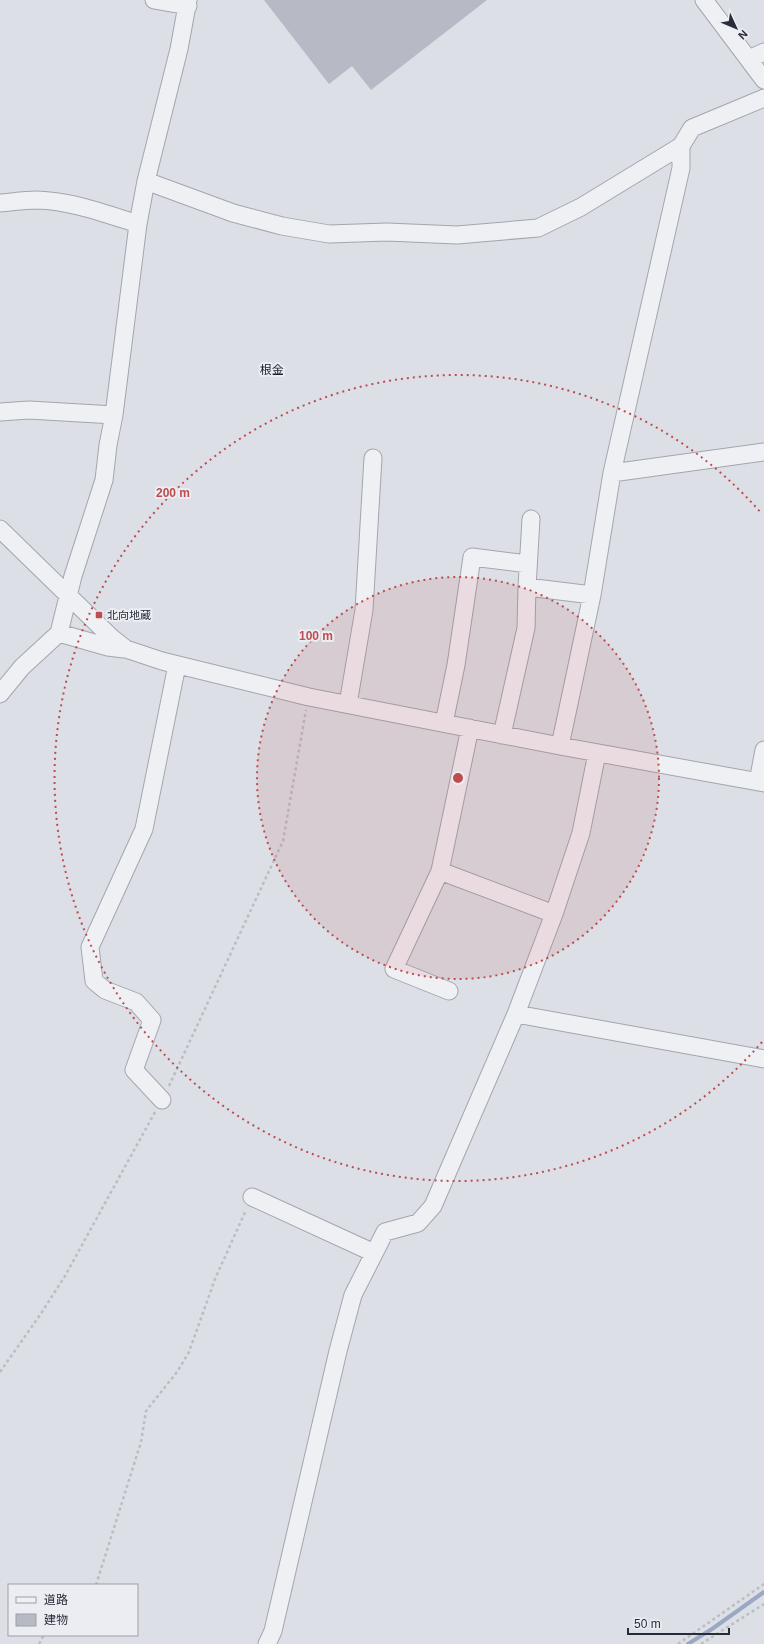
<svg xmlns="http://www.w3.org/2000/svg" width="764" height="1644" font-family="Helvetica,'Noto Sans JP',sans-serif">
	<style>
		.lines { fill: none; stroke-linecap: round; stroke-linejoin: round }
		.stream { stroke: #9ba8c1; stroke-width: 4 }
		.building { fill: #b7bac4 }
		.minor-casing { stroke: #a2a6ae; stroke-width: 19 }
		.path { stroke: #bbbdc3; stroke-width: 2.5; stroke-dasharray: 3 3; stroke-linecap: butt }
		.minor { stroke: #eff0f4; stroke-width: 17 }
		.ring { fill: none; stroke: #be4d4f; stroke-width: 2; stroke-dasharray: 2 4 }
		.poi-dot { fill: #be4d4f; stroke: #ebedf3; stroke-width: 1.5 }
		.labels { text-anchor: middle; stroke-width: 4; stroke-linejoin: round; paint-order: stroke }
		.poi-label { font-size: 11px; fill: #282c39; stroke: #ebedf3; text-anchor: start }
		.neighbourhood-label { font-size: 12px; fill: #1a1d2a; stroke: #ebedf3 }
		.centre { fill: #be4d4f; stroke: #ebedf3; stroke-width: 2 }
		.ring-label { font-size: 12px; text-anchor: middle; font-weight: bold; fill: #be4d4f; stroke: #ebedf3; stroke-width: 4; stroke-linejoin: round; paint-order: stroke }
	</style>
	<rect width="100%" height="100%" fill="#dcdfe5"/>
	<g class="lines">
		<path class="stream" d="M688 1644 712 1629 764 1592"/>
	</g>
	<path class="building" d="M264 0H487L371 90 352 66 329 84Z"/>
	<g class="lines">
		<defs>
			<path id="minor" d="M154 0 188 6
				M704 0 764 80
				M749 59 764 52
				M146 181 233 213 282 226 329 234 387 232 457 235 538 228 581 207 681 146 692 128 764 98
				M0 203C12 202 25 200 37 200 72 201 106 214 138 224
				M0 412 29 410 114 415
				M612 473 764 452
				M0 529 112 638 126 649 162 661 309 697 560 746 764 783
				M527 587 592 595
				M59 633 108 647 124 649
				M0 694 22 667 59 633 73 576 104 480 108 445 114 415 138 224 146 181 179 49 188 0
				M348 704 364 610 373 458
				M444 723 456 665 472 557 528 564
				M502 735 526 628 527 587 531 519
				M560 746 592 595 612 473 681 168V146
				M758 782 764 750
				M440 871 470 728
				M449 991 394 969 440 871 554 914
				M516 1014 764 1059
				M162 1100 134 1070 152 1020 136 1002 105 990 94 981 90 947 144 829 177 665
				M252 1197 374 1253
				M267 1644 273 1631 338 1351 353 1295 385 1232 418 1223 433 1206 516 1014 554 914 581 833 597 753"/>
		</defs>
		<use href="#minor" class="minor-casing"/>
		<path class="path" d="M169 1086 283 841 306 710
			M0 1372 40 1315 65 1276 155 1112
			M96 1585 141 1442 146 1411 177 1372 189 1352 215 1279 246 1210
			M39 1644 44 1635
			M678 1644 764 1584
			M701 1644 764 1604"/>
		<use href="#minor" class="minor"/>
	</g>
	<circle cx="458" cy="778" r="201" fill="#be4d4f" fill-opacity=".12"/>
	<g class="ring">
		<circle cx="458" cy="778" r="201"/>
		<path d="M762 1042A403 403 0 1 1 762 514"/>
	</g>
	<rect class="poi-dot" x="95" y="611" width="8" height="8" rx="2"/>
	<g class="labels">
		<g class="poi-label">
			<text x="107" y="619">北向地蔵</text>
		</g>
		<g class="neighbourhood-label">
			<text x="272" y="374">根金</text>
		</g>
	</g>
	<circle cx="458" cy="778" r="6" class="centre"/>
	<g class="ring-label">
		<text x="173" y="497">200 m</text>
		<text x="316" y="640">100 m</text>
	</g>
	<rect x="8" y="1584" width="130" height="52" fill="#ebedf3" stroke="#9da0a9"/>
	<rect x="16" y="1597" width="20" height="6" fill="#eff0f4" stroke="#9da0a9"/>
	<text x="44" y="1604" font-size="12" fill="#282c39">道路</text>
	<rect x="16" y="1614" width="20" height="12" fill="#b7bac4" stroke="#9da0a9"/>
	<text x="44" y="1624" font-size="12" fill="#282c39">建物</text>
	<g transform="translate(736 28) rotate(134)" stroke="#ebedf3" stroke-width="3" paint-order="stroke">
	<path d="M0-3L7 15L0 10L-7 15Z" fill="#282c39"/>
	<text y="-6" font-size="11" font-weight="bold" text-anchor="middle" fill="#282c39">N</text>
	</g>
	<path d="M628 1628v6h101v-6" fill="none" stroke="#282c39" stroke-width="2"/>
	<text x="634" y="1628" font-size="12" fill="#282c39" stroke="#ebedf3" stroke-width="3" paint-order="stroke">50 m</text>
</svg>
